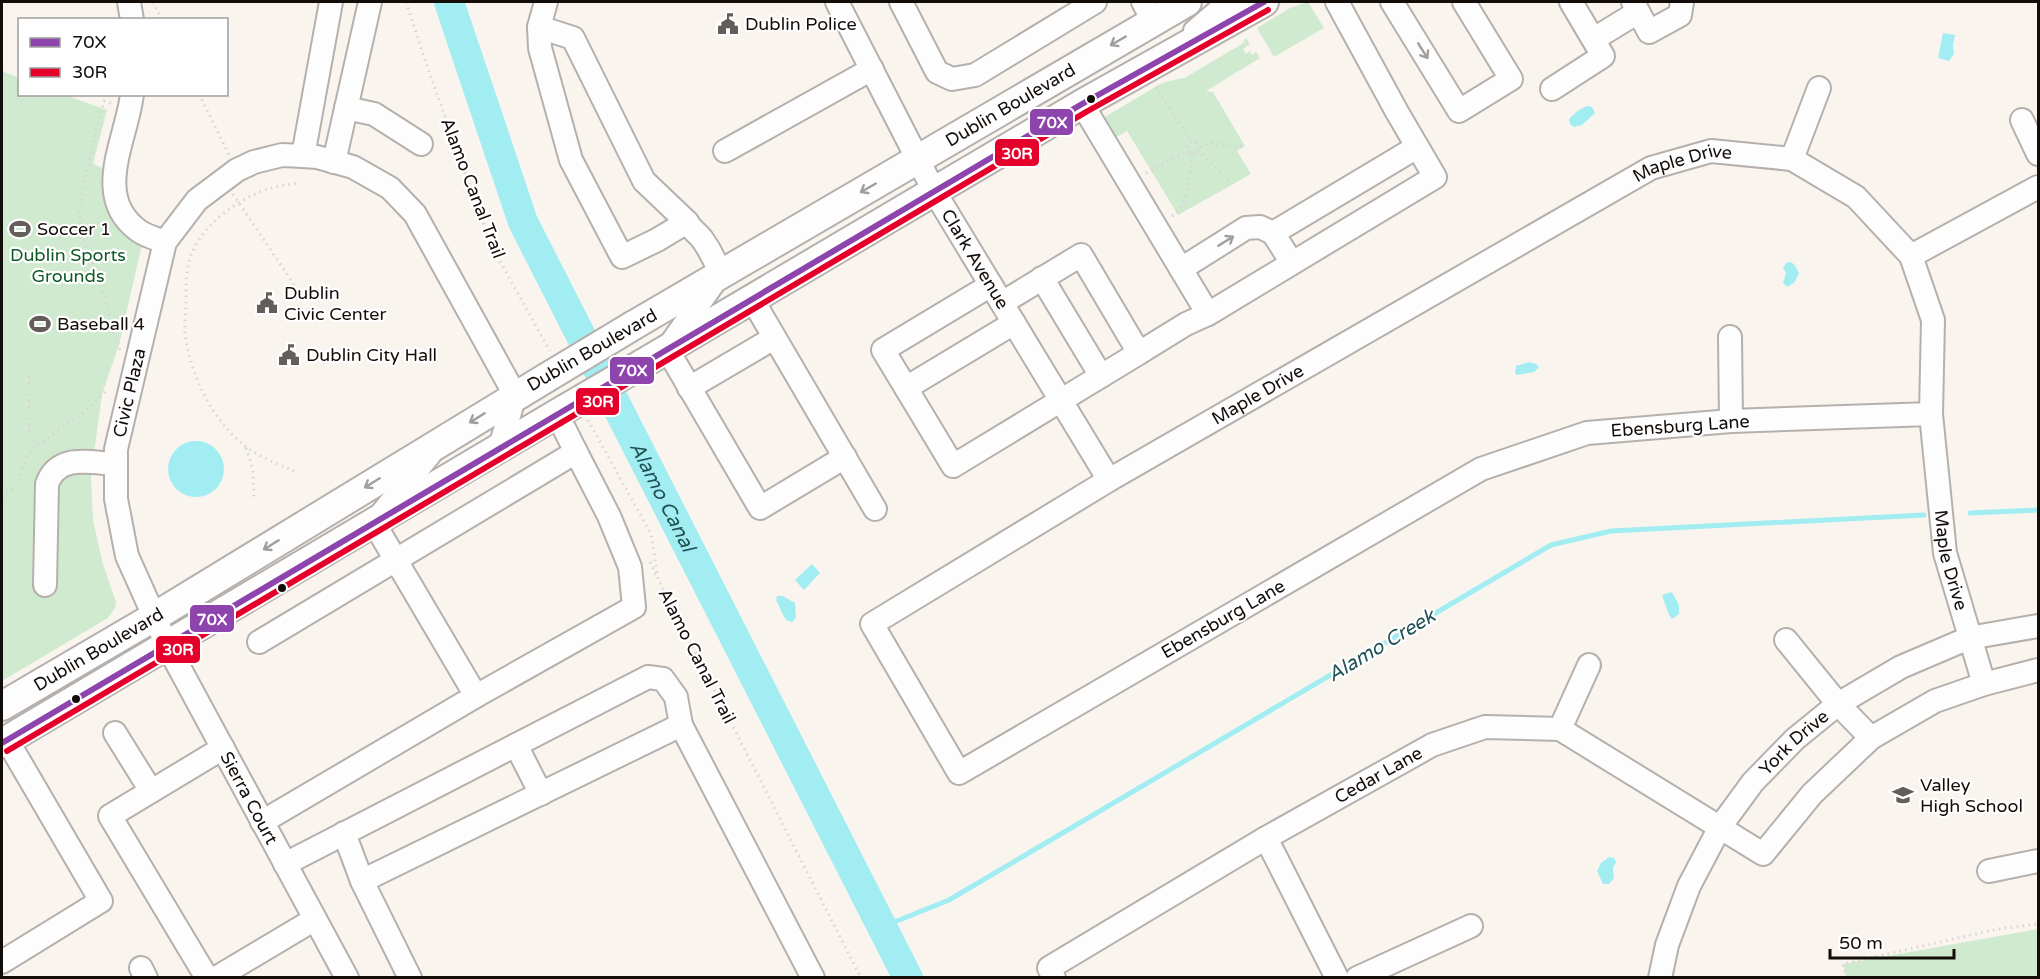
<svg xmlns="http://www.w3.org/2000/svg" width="2040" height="979" font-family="'Varela Round',sans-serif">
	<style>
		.green { fill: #d0eacf }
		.water { fill: #a1edf2 }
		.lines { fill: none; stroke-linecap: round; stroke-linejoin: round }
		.stream { stroke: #a1edf2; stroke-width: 5 }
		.river { stroke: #a1edf2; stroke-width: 30 }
		.minor-casing { stroke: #b6b0ac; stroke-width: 26 }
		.major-casing { stroke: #b6b0ac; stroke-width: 32 }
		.path { stroke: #d6d5d3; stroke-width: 3; stroke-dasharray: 1.5 4.5; stroke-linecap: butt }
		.minor { stroke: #fefdfd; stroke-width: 22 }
		.major { stroke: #fefdfd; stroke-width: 28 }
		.major-bridge-casing { stroke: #b6b0ac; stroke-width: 32; stroke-linecap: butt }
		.major-bridge { stroke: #fefdfd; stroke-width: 28 }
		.bus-1-casing { stroke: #fff; stroke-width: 10 }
		.bus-2-casing { stroke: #fff; stroke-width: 10 }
		.bus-1 { stroke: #8e44ad; stroke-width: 6 }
		.bus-2 { stroke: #e4002b; stroke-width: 6 }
		.oneway { stroke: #a09d9b }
		.bus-dot { fill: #130d09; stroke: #fff; stroke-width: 2 }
		.labels { text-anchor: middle; stroke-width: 4.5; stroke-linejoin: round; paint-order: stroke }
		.poi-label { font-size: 18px; fill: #130d09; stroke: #fff; text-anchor: start }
		.street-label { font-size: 18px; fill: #130d09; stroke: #fff }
		.park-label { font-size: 18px; fill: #105826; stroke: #fff }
		.water-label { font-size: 20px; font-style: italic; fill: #215256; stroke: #fff }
		.line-badge { stroke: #fff; stroke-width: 2 }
		.badge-label { font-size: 16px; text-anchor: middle; font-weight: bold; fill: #fff }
	</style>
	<rect width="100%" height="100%" fill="#faf4ef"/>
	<path class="green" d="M1308 2 1324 28 1274 57 1257 28 1290 8Z
		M1246 38 1250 44 1243 49 1246 54 1250 51 1252 55 1256 52 1260 58 1206 91 1213 92 1245 146 1237 151 1251 174 1178 215 1127 131 1115 138 1103 118 1162 83 1186 77 1242 44Z
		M2 71 19 78 20 94 65 95 107 110 93 164 103 168C101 210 115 213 143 240L119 345 102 394 91 475 93 520 103 564 116 602 115 608 108 618 2 681Z
		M2038 929V977H1846L1843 964Z"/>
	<path class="water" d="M1943 33 1955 35 1953 45 1954 54 1949 61 1938 58Z
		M1588 106 1592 107 1595 113 1582 125 1574 127 1570 124 1569 119C1575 113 1580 108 1588 106Z
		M1790 262 1794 264 1799 273 1794 283 1787 287 1783 283 1786 273 1783 268 1786 263Z
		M1529 362 1536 364 1539 367 1534 372 1517 375 1515 373 1516 366Z
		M168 469a28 28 0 1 1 56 0a28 28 0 1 1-56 0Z
		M812 564 820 573 804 590 795 580Z
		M1672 592 1679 605V614L1672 619 1669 615 1662 595Z
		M777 596H783L795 603 796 618 792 622 786 620C782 614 780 607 776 600Z
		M1609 857 1614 858 1616 862 1613 868 1614 878 1609 884H1603L1597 871 1601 863Z"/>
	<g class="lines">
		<path class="stream" d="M1970 513 2038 510
			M882 927 949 900 1551 545 1611 531 1924 515"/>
		<path class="river" id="s1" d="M449 2 523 222 908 978"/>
		<defs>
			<g id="minor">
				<path d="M129 2 132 20"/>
				<path d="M546 2 539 27 540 48 571 160 622 257 657 240 687 222C692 231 697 232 702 239 710 250 716 262 720 274L667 349 760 508 845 457"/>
				<path id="s2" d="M837 2 934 191 1109 480"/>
				<path d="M901 2 937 72 952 79 975 75 1095 2"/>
				<path d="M1143 2 1153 21"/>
				<path d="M1392 2 1459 111 1511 79 1464 2"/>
				<path d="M1633 2 1649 32 1680 15 1682 2"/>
				<path d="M539 27 573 38 644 181 687 222"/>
				<path d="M1195 31 1229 2"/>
				<path d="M1594 39 1638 12"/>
				<path d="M1552 89 1603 56 1571 2"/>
				<path d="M132 94C127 139 91 197 139 231 146 236 157 239 165 242"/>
				<path d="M1082 104 1208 314 1435 177 1397 112 1337 2"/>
				<path d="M346 108 374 114 421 144"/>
				<path d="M2022 120 2038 154"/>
				<path d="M725 151 872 69"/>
				<path d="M303 156 331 2"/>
				<path d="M1792 159 1819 88"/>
				<path d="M334 162 370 2"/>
				<path d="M1911 256 2038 187"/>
				<path d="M1292 263 1273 233 1417 147"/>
				<path d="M1181 269 1246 228 1260 227 1273 233"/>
				<path d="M1042 278 1101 376"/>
				<path d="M991 285 883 350 906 388 1014 323"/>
				<path d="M752 299 875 509"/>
				<path d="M1730 337 1731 421"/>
				<path d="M1139 353 1186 324 1208 314"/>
				<path d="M689 388 774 338"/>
				<path d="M906 388 953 466 1139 353 1081 255 1002 303"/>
				<path id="s3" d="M1931 414 1731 421 1587 433 1481 469 959 773 872 624 1109 480 1651 168 1711 151 1792 159 1856 197 1911 256 1933 320 1931 414 1945 553 1984 684"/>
				<path d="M45 585 47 484C58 453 90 463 116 464"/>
				<path d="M1786 640 1838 704 1871 738"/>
				<path d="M259 642 576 452 557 414"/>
				<path d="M476 696 634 607 630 567 609 516 576 452"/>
				<path d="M1560 729 1589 665"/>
				<path d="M115 733 151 791"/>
				<path d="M516 745 541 794"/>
				<path d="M262 822 476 696 374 523 430 454"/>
				<path d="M344 833 362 881"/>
				<path d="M1266 838 1337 978"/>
				<path d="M285 864 648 677 663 679 676 697 681 725"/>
				<path d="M1989 871 2038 861"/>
				<path d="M2 962 101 901 7 740"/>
				<path d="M141 968 146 978"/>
				<path d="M207 978 110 816 223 748"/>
				<path d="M216 978 315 919"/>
				<path id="s4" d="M347 978 167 645 127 556 116 499V449L165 242 197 200 237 170 254 162 282 155 303 156 317 157 353 167 390 188 415 214 515 395 500 447"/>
				<path d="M410 978 362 881 681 725 813 978"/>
				<path id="s5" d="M1054 978 1049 968 1266 838 1432 745 1485 727 1560 729 1763 854 1812 794 1871 738 1935 701 1984 684 2038 670"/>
				<path d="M1357 978 1471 926"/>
				<path id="s6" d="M1660 978 1667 945 1689 886 1720 827 1753 782 1795 739 1838 704 1901 667 1969 638 2038 626"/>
			</g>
			<g id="major">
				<path id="s7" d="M634 325 1187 2"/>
				<path d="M642 364 1082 104 1264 2"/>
				<path id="s8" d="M2 706 154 617 546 378"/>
				<path d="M2 743 565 409"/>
			</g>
		</defs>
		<use href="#minor" class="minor-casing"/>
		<use href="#major" class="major-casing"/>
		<path class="path" d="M153 2 162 20
			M406 2 428 69 492 247 550 351
			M1156 87 1191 141
			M199 94 229 155
			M111 103 104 101 83 186 79 213 82 237 100 283 120 351
			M1187 147a6 6 0 1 1 12 0a6 6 0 1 1-12 0Z
			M1200 147 1210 142 1236 147 1242 145
			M1198 150 1231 183
			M1146 173 1188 150
			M233 194 301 295
			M1172 216C1190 205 1189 172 1193 153
			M29 376V429L36 446
			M588 420 651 534 658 579 861 978
			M246 448 253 470 254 499
			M294 471C278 464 259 457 245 446 212 420 191 376 185 335 184 325 186 314 186 303 186 274 185 259 203 234 216 215 249 194 271 188 279 185 289 185 298 183
			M2 498 17 484 27 457 36 446 83 413 108 389
			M650 562 656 575
			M1846 978 1843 964 1998 929 2038 924"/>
		<use href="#minor" class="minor"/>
		<use href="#major" class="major"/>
		<defs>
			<path id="major-bridge" d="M546 378 634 325
				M565 409 642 364"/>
		</defs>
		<use href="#major-bridge" class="major-bridge-casing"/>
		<use href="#major-bridge" class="major-bridge"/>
		<defs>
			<path id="bus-1" d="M2 743 1082 104 1264 2"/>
			<path id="bus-2" d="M7 751 1086 112 1268 10"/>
		</defs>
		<use href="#bus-1" class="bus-1-casing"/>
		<use href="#bus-2" class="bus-2-casing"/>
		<use href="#bus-1" class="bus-1"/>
		<use href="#bus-2" class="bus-2"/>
	</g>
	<defs><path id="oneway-shaft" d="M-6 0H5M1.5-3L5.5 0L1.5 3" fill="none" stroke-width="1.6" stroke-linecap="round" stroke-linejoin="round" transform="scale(1.5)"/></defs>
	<g class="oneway">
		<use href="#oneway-shaft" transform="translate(1118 41) rotate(150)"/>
		<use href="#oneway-shaft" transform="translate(1423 51) rotate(58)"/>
		<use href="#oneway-shaft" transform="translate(868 188) rotate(150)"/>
		<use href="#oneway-shaft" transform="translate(1226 241) rotate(-32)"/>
		<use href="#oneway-shaft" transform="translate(477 418) rotate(148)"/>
		<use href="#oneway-shaft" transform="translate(372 483) rotate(148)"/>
		<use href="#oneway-shaft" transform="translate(271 545) rotate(148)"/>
	</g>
	<defs>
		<symbol id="civic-bare" viewBox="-9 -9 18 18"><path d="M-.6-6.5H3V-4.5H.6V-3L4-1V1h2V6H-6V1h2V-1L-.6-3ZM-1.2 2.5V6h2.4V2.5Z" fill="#645e5a" stroke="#fff" stroke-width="2.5" paint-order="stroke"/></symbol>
		<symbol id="stadium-bare" viewBox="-9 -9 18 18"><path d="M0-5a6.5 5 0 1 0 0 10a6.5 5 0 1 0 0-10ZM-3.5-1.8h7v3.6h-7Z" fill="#645e5a" stroke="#fff" stroke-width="2.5" paint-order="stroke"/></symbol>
		<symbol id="school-bare" viewBox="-9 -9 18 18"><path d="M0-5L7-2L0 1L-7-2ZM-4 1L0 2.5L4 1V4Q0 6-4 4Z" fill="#645e5a" stroke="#fff" stroke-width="2.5" paint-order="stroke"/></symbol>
	</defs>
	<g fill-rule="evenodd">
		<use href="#civic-bare" x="713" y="9" width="30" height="30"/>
		<use href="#stadium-bare" x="5" y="214" width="30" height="30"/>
		<use href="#civic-bare" x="252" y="288" width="30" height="30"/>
		<use href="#stadium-bare" x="25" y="309" width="30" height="30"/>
		<use href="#civic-bare" x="274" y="340" width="30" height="30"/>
		<use href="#school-bare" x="1888" y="780" width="30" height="30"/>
	</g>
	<g class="bus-dot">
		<circle cx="1091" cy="99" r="5"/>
		<circle cx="282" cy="588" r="5"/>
		<circle cx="76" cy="699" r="5"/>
	</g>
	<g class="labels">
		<g class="poi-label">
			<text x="745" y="30">Dublin Police</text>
			<text x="37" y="235">Soccer 1</text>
			<text x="284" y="299">Dublin<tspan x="284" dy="21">Civic Center</tspan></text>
			<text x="57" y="330">Baseball 4</text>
			<text x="306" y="361">Dublin City Hall</text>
			<text x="1920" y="791">Valley<tspan x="1920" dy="21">High School</tspan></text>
		</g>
		<g class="street-label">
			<text dy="6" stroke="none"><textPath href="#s7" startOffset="436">Dublin Boulevard</textPath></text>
			<text dy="6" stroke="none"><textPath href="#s3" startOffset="2168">Maple Drive</textPath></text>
			<text transform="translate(473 188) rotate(69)" y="6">Alamo Canal Trail</text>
			<text dy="6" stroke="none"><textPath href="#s2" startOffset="292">Clark Avenue</textPath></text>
			<text transform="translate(592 350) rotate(-30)" y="6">Dublin Boulevard</text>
			<text dy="6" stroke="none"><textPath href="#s4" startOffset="642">Civic Plaza</textPath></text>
			<text dy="6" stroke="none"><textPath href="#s3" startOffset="1682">Maple Drive</textPath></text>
			<text transform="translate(1680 426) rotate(-4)" y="6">Ebensburg Lane</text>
			<text dy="6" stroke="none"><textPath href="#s3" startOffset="2744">Maple Drive</textPath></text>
			<text transform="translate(1223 619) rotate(-30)" y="6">Ebensburg Lane</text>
			<text dy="6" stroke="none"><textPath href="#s8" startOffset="112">Dublin Boulevard</textPath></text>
			<text transform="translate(697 656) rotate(63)" y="6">Alamo Canal Trail</text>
			<text dy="6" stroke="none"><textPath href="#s6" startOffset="276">York Drive</textPath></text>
			<text dy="6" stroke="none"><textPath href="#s5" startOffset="393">Cedar Lane</textPath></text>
			<text transform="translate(249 798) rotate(62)" y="6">Sierra Court</text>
		</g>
		<g class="park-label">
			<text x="68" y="261">Dublin Sports<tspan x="68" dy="21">Grounds</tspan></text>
		</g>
		<g class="water-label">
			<text dy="7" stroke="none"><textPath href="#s1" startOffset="540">Alamo Canal</textPath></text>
			<text transform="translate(1381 645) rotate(-31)" y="7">Alamo Creek</text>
		</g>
	</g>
	<g class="line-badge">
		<rect x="1029" y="108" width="45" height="28" rx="6" fill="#8e44ad"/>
		<rect x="994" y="138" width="46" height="29" rx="6" fill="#e4002b"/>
		<rect x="609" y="356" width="46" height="29" rx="6" fill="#8e44ad"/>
		<rect x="575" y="387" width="45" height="29" rx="6" fill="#e4002b"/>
		<rect x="189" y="604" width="46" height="29" rx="6" fill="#8e44ad"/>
		<rect x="155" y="635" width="46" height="29" rx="6" fill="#e4002b"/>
	</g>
	<g class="badge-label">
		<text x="1052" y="128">70X</text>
		<text x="1017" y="159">30R</text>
		<text x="632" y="376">70X</text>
		<text x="598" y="407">30R</text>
		<text x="212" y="625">70X</text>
		<text x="178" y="655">30R</text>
	</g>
	<rect width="2040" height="979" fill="none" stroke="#130d09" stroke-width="6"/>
	<rect x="18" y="18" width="210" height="78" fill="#ffffff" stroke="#a19e9d" stroke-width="1.5"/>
	<rect x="30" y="38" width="30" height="9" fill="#8e44ad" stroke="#a19e9d" stroke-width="1.5"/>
	<text x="72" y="48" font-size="18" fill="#130d09">70X</text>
	<rect x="30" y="68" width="30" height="9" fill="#e4002b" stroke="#a19e9d" stroke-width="1.5"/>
	<text x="72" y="78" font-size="18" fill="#130d09">30R</text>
	<path d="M1830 949v9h124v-9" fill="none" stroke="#130d09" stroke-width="3"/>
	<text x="1839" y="949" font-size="18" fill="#130d09" stroke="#ffffff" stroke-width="4.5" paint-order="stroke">50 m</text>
</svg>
